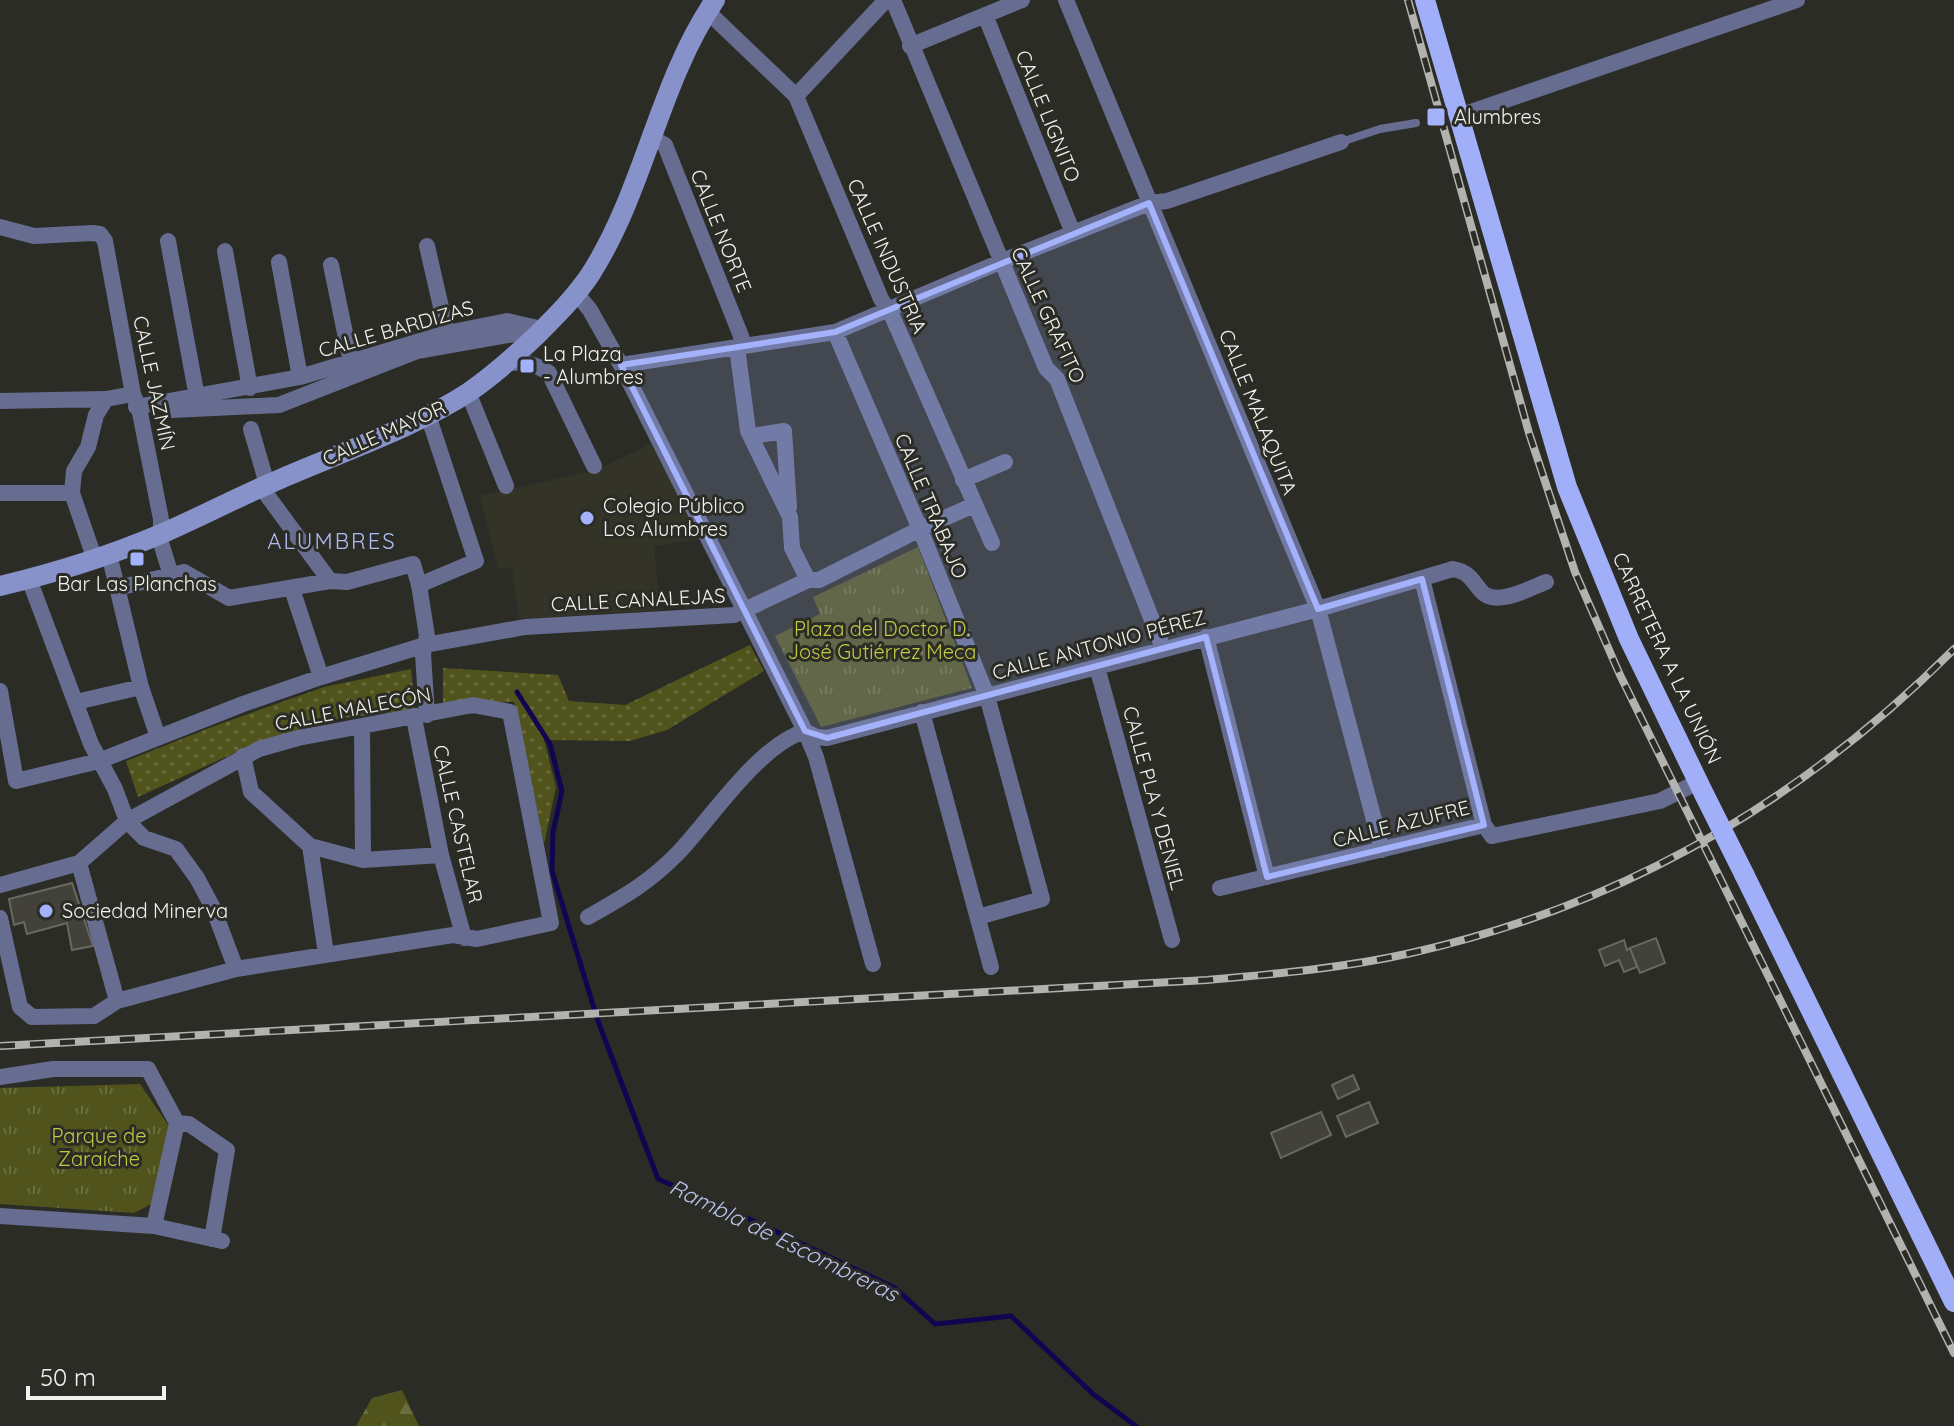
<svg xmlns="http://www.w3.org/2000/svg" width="1954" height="1426" font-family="Quicksand,sans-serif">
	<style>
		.built { fill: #333427 }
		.forest { fill: url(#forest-firs) }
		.park { fill: url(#park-tufts) }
		.garden { fill: url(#garden-dots) }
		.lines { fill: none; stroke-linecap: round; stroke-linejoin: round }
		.stream { stroke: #110551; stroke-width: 5 }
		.building { fill: #42423b; stroke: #686960; stroke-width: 2 }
		.lane { stroke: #666d91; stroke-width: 8 }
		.street { stroke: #666d91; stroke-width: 16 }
		.secondary { stroke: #8792cb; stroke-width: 20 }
		.primary { stroke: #a1aef8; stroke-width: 20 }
		.rail-casing { stroke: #b2b3ae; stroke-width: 8 }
		.rail { stroke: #2b2c25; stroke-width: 5; stroke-dasharray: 15; stroke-linecap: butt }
		.primary-bridge { stroke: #a1aef8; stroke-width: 20 }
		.marked { fill: #a4b2fc; fill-opacity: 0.2; stroke: #a4b2fc; stroke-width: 6; stroke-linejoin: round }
		.poi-dot { fill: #a4b2fc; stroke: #2b2c25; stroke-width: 3 }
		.labels { text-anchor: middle; stroke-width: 6; stroke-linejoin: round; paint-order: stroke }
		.street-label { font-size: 20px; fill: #f1f2ed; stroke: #2b2c25 }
		.poi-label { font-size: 20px; fill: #f1f2ed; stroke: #2b2c25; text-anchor: start }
		.park-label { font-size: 20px; fill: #c2c941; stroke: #2b2c25 }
		.neighbourhood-label { font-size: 22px; letter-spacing: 2px; fill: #b0bbf3; stroke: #2b2c25 }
		.water-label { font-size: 22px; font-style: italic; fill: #bac3ef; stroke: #2b2c25 }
	</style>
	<defs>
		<pattern id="forest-firs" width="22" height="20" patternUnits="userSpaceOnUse" patternTransform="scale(2)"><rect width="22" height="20" fill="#50541c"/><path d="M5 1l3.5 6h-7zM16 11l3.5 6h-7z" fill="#6a6d3d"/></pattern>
		<pattern id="park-tufts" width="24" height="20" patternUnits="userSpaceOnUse" patternTransform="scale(2)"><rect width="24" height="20" fill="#50541c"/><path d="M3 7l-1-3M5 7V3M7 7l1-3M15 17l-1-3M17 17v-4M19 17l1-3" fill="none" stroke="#6a6d3d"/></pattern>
		<pattern id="garden-dots" width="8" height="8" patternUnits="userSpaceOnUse" patternTransform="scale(2)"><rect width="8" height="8" fill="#50541c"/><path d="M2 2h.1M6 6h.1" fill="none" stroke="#6a6d3d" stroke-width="1.8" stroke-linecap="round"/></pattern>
	</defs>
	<rect width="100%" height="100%" fill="#2b2c25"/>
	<path class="built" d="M651 444 700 539 654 546 660 610 519 619 512 568 498 569 480 496 596 470Z"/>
	<path class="forest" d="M402 1390 419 1426H356L372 1398Z"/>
	<path class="park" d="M918 547 972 688 821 727 775 636 820 614 813 597Z
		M140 1084 169 1126 151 1204 134 1213 0 1204V1088Z"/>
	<path class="garden" d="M750 645 764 671 667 730 630 741 544 740 556 787 544 844 514 702 443 703V668L558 675 569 701 625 705Z
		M411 669 415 710 342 718 254 744 138 797 126 761 217 725 324 687Z"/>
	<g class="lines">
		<path class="stream" d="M517 692 550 744 562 791 553 832 552 871 598 1021 658 1179 728 1209 895 1288 935 1324 1011 1316 1093 1394 1136 1426"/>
	</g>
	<path class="building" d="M72 883 93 946 72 950 67 923 27 934 24 922 14 925 9 899Z
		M1656 938 1665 963 1640 973 1630 948Z
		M1624 940 1627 950 1630 948 1637 967 1624 972 1619 960 1605 966 1599 950Z
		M1353 1075 1359 1089 1338 1099 1332 1085Z
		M1369 1102 1378 1123 1346 1137 1337 1116Z
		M1321 1112 1331 1135 1281 1158 1271 1133Z"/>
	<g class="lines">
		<path class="lane" d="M1341 142 1380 129 1416 123"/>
		<path class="street" d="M893 0 1046 368 1057 379 1163 648
			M1066 0 1318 609 1382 850
			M707 11 796 96 881 299 893 318 992 543
			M985 15 1073 233
			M910 46 1022 0
			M796 96 886 0
			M1459 116 1797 0
			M652 138 665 145 741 336 743 346
			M0 227 34 236 93 233 100 234 105 241 133 394 140 413 161 519V543L171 575 118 588
			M168 241 197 397
			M427 246 447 333
			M225 251 250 388
			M279 262 300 377
			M331 265 351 362
			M577 294 590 310 621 365 805 731 816 757 873 964
			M835 332 920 529 987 696 1042 899 978 917
			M737 347 748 431 790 517 792 548 808 580
			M507 363C524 362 534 363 549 373L594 466
			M621 365 835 332 1000 262 1149 203 1167 201 1341 142
			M468 392 506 486
			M0 401 106 399 133 394
			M136 407 300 377 447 333 507 321 542 329
			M172 410 279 405 417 351 537 330
			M251 429 267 484
			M751 436 784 431 789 507
			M963 480 1005 462
			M261 487 330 581
			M0 493H72
			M109 554 141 687 158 737
			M95 560 72 493 74 471 88 447 96 415 106 399
			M171 575 184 572 229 598 330 581 347 582 413 564 419 585
			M29 579 91 744 115 789 127 821 144 838 176 849 197 878 213 908 236 969
			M1422 579 1484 825 1492 836 1660 801 1698 782
			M292 589 321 677
			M1206 637 1267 877
			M1097 667 1172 940
			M0 691 16 781 99 761 243 704 321 677 425 645 525 627 734 615 808 580H819L920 529 974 505
			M76 702 141 687
			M922 712 991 967
			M427 715 423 654 427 636 419 585 476 561 428 415
			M414 718 441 855 464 938
			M362 726 363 860
			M243 756 251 792 310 846 363 860 441 855
			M310 846 326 954
			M79 863 117 1001
			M0 885 79 863 127 821 259 749 298 738 473 705 510 712 551 923 477 939 453 935 236 969 117 1001 94 1016 32 1017 20 1007 0 918
			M1220 888 1484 825
			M588 917C623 897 649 883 678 853 713 816 758 746 805 731L816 737 827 738 1318 609 1453 569C1469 572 1471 579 1481 591 1495 608 1530 588 1546 582
			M0 1077 53 1069H148L177 1123 154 1226
			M177 1123 189 1124 227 1150 212 1239
			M0 1216 154 1226 222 1241"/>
		<path class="secondary" d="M0 586C55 573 109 556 161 534 198 518 234 499 271 483 333 455 413 429 469 392 494 375 516 355 538 334 557 315 575 297 590 275 645 189 658 84 715 0"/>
		<path class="primary" d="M1425 0 1567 487 1629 639 1704 794
			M1744 874 1954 1302"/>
		<defs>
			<path id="rail" d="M1408 0 1529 433 1575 572 1620 675 1954 1353
				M0 1046 1207 980C1275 974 1344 968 1411 953 1621 906 1802 801 1954 649"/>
		</defs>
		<use href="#rail" class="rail-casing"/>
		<use href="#rail" class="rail"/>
		<path class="primary-bridge" d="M1704 794 1744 874"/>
	</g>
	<path class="marked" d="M1149 203 1318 609 1422 579 1484 825 1267 877 1206 637 827 738 805 731 621 365 835 332Z"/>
	<g class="poi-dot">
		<rect x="1426" y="107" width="20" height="20" rx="4"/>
		<rect x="519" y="358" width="16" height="16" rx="4"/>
		<circle cx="587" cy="518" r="8"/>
		<rect x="129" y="551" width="16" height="16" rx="4"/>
		<circle cx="46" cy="911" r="8"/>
	</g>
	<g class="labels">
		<g class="street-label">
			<text transform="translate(1048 116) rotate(68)" y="7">CALLE LIGNITO</text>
			<text transform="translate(721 231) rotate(68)" y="7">CALLE NORTE</text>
			<text transform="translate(887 256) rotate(66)" y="7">CALLE INDUSTRIA</text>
			<text transform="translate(1048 315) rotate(65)" y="7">CALLE GRAFITO</text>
			<text transform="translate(396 329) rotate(-16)" y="7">CALLE BARDIZAS</text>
			<text transform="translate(154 383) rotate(78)" y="7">CALLE JAZMÍN</text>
			<text transform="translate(1258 412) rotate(68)" y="7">CALLE MALAQUITA</text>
			<text transform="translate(384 433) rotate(-24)" y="7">CALLE MAYOR</text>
			<text transform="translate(931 506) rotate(67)" y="7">CALLE TRABAJO</text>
			<text transform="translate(638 600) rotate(-3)" y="7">CALLE CANALEJAS</text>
			<text transform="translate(1099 645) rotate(-15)" y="7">CALLE ANTONIO PÉREZ</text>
			<text transform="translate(1667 658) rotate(65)" y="7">CARRETERA A LA UNIÓN</text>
			<text transform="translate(353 709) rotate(-11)" y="7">CALLE MALECÓN</text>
			<text transform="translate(1154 798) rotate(75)" y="7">CALLE PLA Y DENIEL</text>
			<text transform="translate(458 824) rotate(77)" y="7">CALLE CASTELAR</text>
			<text transform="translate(1401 824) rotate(-14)" y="7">CALLE AZUFRE</text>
		</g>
		<g class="poi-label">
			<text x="1454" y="124">Alumbres</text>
			<text x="543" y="361">La Plaza<tspan x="543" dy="23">- Alumbres</tspan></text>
			<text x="603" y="513">Colegio Público<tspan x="603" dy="23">Los Alumbres</tspan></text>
			<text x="137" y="591" text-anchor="middle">Bar Las Planchas</text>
			<text x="62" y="918">Sociedad Minerva</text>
		</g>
		<g class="park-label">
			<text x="882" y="636">Plaza del Doctor D.<tspan x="882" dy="23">José Gutiérrez Meca</tspan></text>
			<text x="99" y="1143">Parque de<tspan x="99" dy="23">Zaraíche</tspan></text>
		</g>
		<g class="neighbourhood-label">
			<text x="332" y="549">ALUMBRES</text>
		</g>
		<g class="water-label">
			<text transform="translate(784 1240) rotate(26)" y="8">Rambla de Escombreras</text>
		</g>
	</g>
	<path d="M28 1386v12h136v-12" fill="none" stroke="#f1f2ed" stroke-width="4"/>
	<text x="40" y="1386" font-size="24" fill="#f1f2ed" stroke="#2b2c25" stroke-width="6" paint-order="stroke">50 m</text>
</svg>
